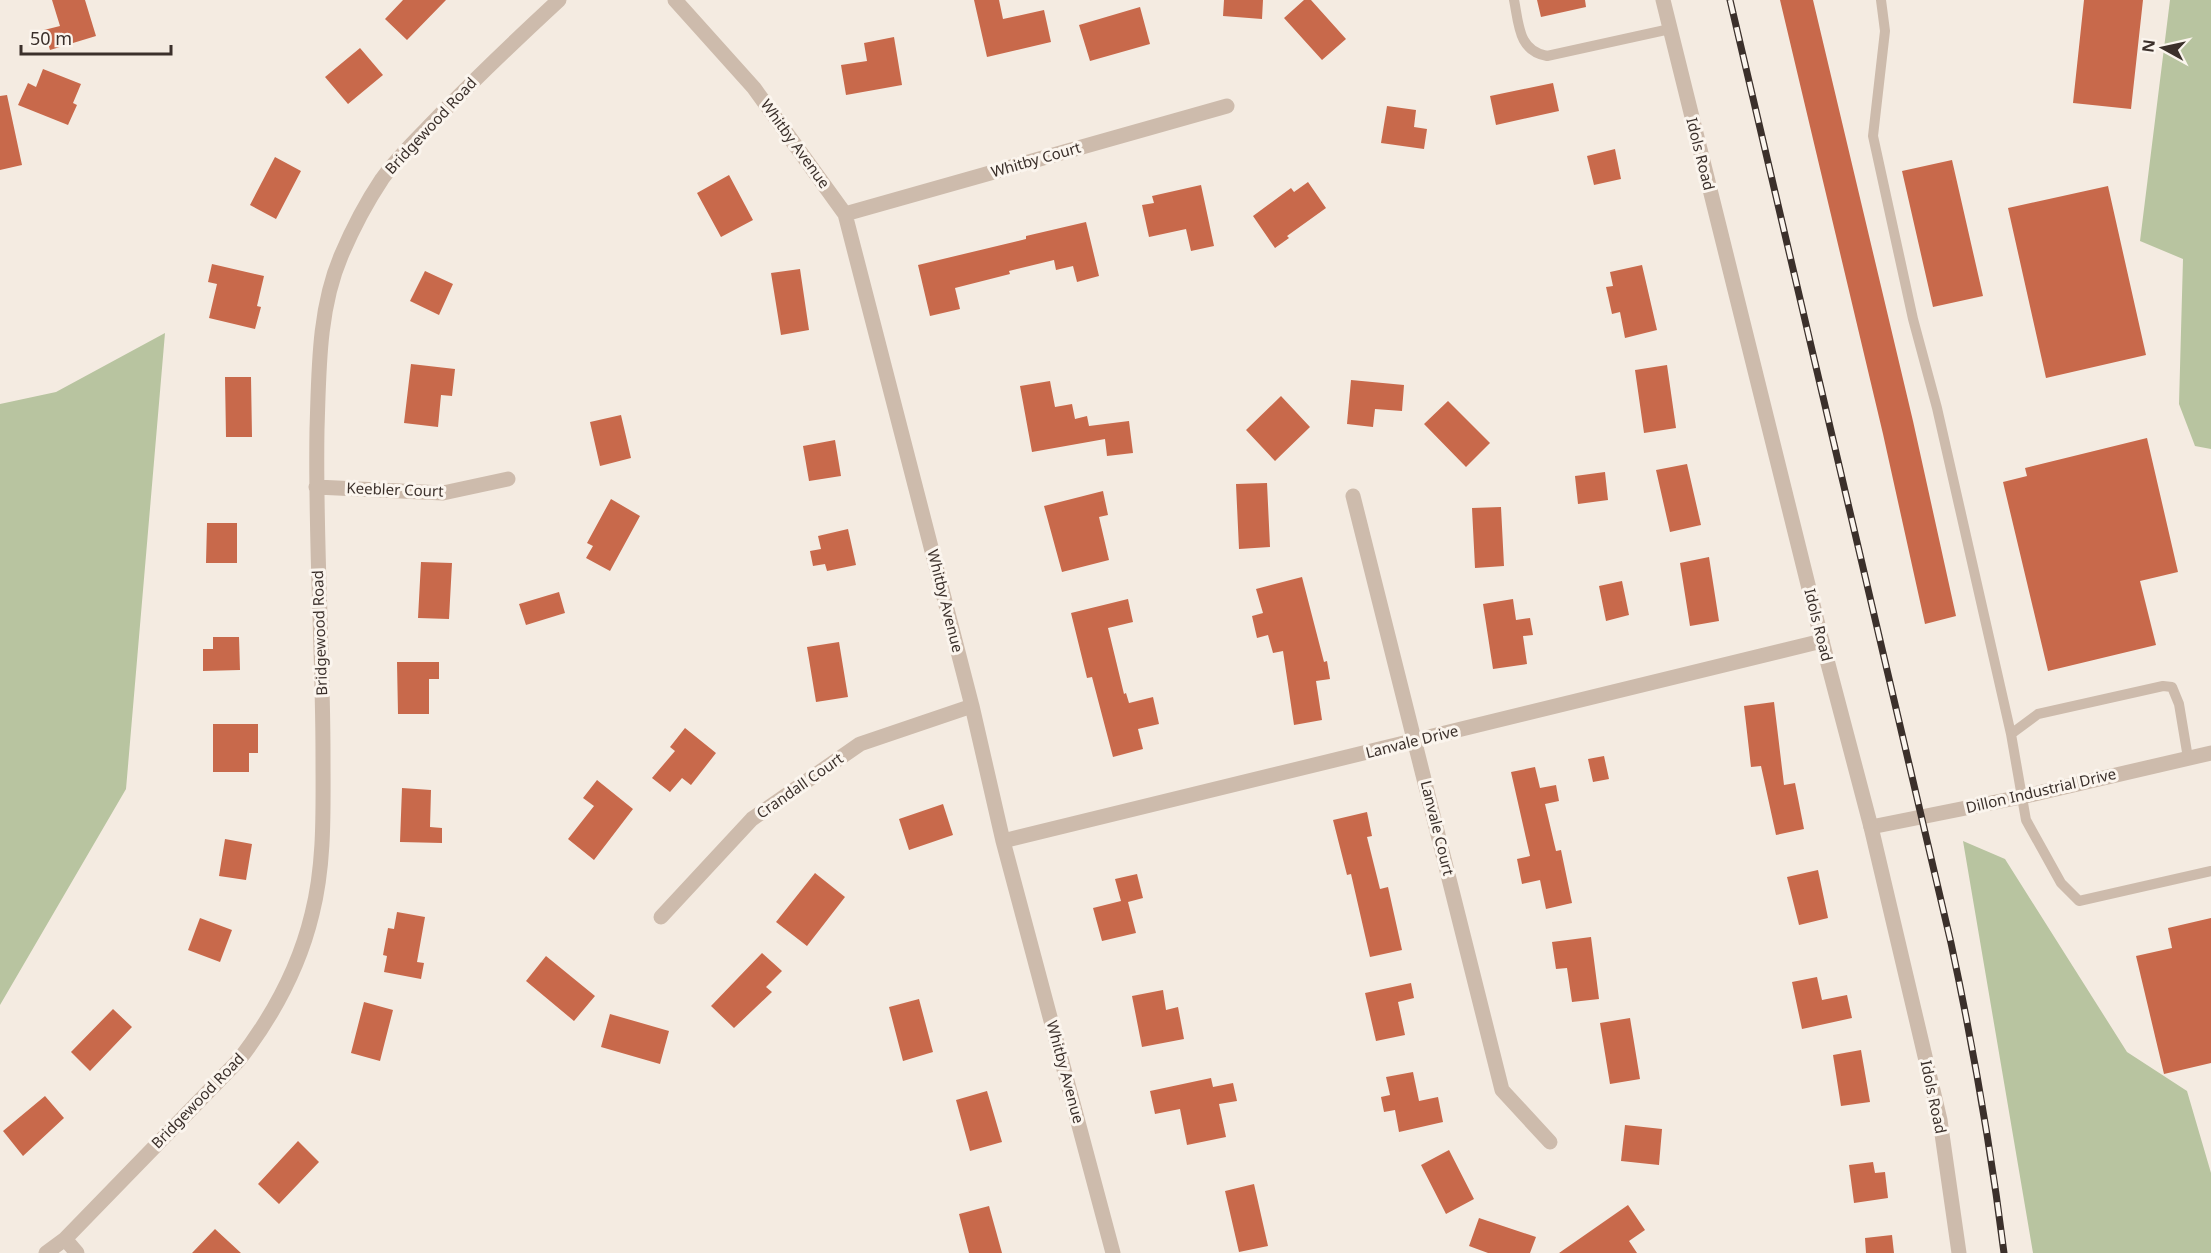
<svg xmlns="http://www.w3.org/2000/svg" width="2211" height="1253" font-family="'Noto Sans',sans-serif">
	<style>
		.green { fill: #b8c4a0 }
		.building { fill: #c8694b }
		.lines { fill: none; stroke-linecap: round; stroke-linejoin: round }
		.service { stroke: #cdbbac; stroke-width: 10 }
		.minor { stroke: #cdbbac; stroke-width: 15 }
		.tertiary { stroke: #cdbbac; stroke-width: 15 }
		.rail-casing { stroke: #3b302b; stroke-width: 7 }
		.rail { stroke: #fbf5ee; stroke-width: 4.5; stroke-dasharray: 14; stroke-linecap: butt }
		.labels { text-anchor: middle; stroke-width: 6; stroke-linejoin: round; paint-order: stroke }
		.street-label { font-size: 15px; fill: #3b302b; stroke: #fbf5ee }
	</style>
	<rect width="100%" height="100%" fill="#f4ebe1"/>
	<path class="green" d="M2170 0H2211V449L2195 446 2179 404 2183 259 2140 241Z
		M165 333 126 789 0 1005V404L56 392Z
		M1963 841 2005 859 2127 1052 2187 1091 2211 1173V1253H2033Z"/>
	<path class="building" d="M52 0H85L96 36 50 50 44 30 60 26Z
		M403 0H446L407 40 385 19Z
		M974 0H999L1003 19 1044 10 1051 42 987 57Z
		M1224 0H1263L1262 19 1223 16Z
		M1304 0H1311L1346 39 1322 60 1284 18Z
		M1537 0H1585L1586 7 1541 17Z
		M1780 0H1813L1913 421 1956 616 1925 624 1883 434Z
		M2084 0H2143L2131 109 2073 103Z
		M1140 7 1150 44 1090 61 1079 25Z
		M894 37 902 85 846 95 841 65 867 61 864 43Z
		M360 48 383 75 348 104 325 77Z
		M43 69 81 84 73 103 77 105 68 125 18 105 28 83 36 87Z
		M1553 83 1559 111 1496 125 1490 96Z
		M7 95 22 165 0 170V96Z
		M1387 106 1416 110 1414 127 1427 129 1424 149 1381 143Z
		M1615 149 1621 179 1594 185 1587 156Z
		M275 157 301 171 276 219 250 205Z
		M1952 160 1983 296 1933 307 1902 171Z
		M729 175 753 220 721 237 697 193Z
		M1308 182 1326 208 1287 236 1289 238 1275 248 1253 216 1291 188 1294 192Z
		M1201 185 1214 246 1191 251 1186 229 1149 237 1142 205 1154 203 1152 196Z
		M2108 186 2146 355 2046 378 2008 208Z
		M1086 222 1099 276 1077 282 1073 266 1056 270 1054 260 1009 271 1010 274 955 288 960 309 930 316 918 265 1026 239V236Z
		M212 264 264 276 257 306 261 307 255 329 209 318 217 284 208 282Z
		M1642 265 1657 330 1625 338 1620 312 1612 314 1606 287 1613 286 1610 272Z
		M800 269 809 330 781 335 771 273Z
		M425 271 453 284 439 315 410 301Z
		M411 364 455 369 452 396 441 395 438 427 404 423Z
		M1667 365 1676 428 1644 433 1635 370Z
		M225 377H251L252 437H226Z
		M1351 380 1404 385 1402 411 1375 409 1373 427 1347 424Z
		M1050 381 1055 407 1072 404 1075 419 1087 416 1089 426 1129 421 1133 453 1107 456 1105 439 1032 452 1020 386Z
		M1281 396 1310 427 1275 461 1246 430Z
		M1448 401 1490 443 1466 467 1424 424Z
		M621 415 631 458 600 466 590 422Z
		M2147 438 2178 572 2140 581 2156 645 2048 671 2003 482 2027 476 2025 468Z
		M835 440 841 476 809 481 803 446Z
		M1687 464 1701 525 1670 532 1656 470Z
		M1605 472 1608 500 1578 504 1575 476Z
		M1267 483 1270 547 1239 549 1236 484Z
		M1103 491 1108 515 1099 517 1109 560 1062 572 1044 506Z
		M611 499 640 516 610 571 586 558 593 546 587 543Z
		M1501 507 1504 566 1475 568 1472 508Z
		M207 523H237V563H206Z
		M848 529 856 565 827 571 825 564 813 566 810 551 821 549 818 536Z
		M1709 557 1719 621 1690 626 1680 563Z
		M421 562 452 563 449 619 418 618Z
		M1302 577 1324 662 1327 661 1330 679 1316 681 1322 720 1294 725 1283 651 1273 653 1268 635 1257 638 1252 616 1263 613 1256 589Z
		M1622 581 1629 615 1606 621 1599 586Z
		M559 592 565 613 526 625 519 604Z
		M1128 599 1133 622 1108 628 1124 694 1126 693 1129 703 1153 697 1159 724 1138 729 1143 749 1113 757 1092 677 1087 678 1071 613Z
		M1513 599 1516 620 1530 618 1533 635 1523 636 1527 664 1493 669 1483 604Z
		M213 637H239L240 670 203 671V649H213Z
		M839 642 848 697 816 702 807 647Z
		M397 662H439V679H429V714H398Z
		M1774 702 1784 785 1795 783 1804 829 1776 835 1761 766 1751 767 1744 706Z
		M213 724H258V753H249V772H213Z
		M685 728 716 753 691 785 682 778 670 792 652 778 675 751 670 747Z
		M1604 756 1609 779 1593 782 1588 759Z
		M1535 767 1540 788 1556 785 1559 801 1545 804 1556 851 1561 850 1572 903 1546 909 1540 880 1522 884 1517 859 1530 856 1511 772Z
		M597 780 633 809 594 860 568 839 594 806 583 798Z
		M402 788 431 790 430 827 442 828V843L400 842Z
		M943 804 953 835 909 850 899 819Z
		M1367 812 1372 836 1367 837 1380 889 1388 887 1402 950 1370 957 1351 874 1347 875 1333 820Z
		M225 839 252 844 246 880 219 876Z
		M1818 870 1828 918 1799 925 1787 877Z
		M815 873 845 897 807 946 776 922Z
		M1137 874 1143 898 1128 902 1136 933 1102 941 1093 908 1121 901 1115 879Z
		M397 912 425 917 417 962 424 963 421 979 384 972 387 956 383 955 388 928 394 929Z
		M200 918 232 930 220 962 188 950Z
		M2211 918V1063L2164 1074 2136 956 2172 948 2168 928Z
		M1591 937 1599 999 1572 1002 1567 968 1556 969 1552 942Z
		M762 953 782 971 766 987 772 992 734 1028 711 1006Z
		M546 956 595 996 574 1021 526 981Z
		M1817 977 1822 1000 1847 995 1852 1018 1802 1029 1792 982Z
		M1411 983 1414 998 1398 1002 1405 1035 1376 1041 1365 993Z
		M1163 990 1166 1010 1178 1007 1184 1039 1142 1047 1132 996Z
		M919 999 933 1052 903 1061 889 1007Z
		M364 1002 393 1010 380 1061 351 1053Z
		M113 1009 132 1027 90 1071 71 1052Z
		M610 1014 669 1031 660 1064 601 1047Z
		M1630 1018 1640 1079 1610 1084 1600 1023Z
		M1861 1050 1870 1102 1841 1106 1833 1055Z
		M1413 1072 1419 1101 1438 1097 1443 1122 1399 1132 1395 1110 1384 1112 1381 1097 1390 1095 1386 1077Z
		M1211 1078 1213 1087 1233 1083 1237 1101 1219 1104 1226 1137 1187 1145 1180 1109 1155 1114 1150 1091Z
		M987 1091 1002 1142 970 1151 956 1100Z
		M45 1096 64 1118 23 1156 3 1131Z
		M1625 1125 1662 1129 1659 1165 1621 1161Z
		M298 1141 319 1162 279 1204 258 1184Z
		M1449 1150 1474 1199 1446 1214 1421 1165Z
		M1873 1162 1875 1173 1885 1172 1888 1198 1854 1203 1849 1165Z
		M1254 1184 1268 1246 1239 1252 1225 1191Z
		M1628 1205 1645 1230 1629 1241 1637 1253H1559Z
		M989 1206 1002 1253H969L959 1214Z
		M1479 1218 1536 1237 1530 1253H1488L1469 1246Z
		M215 1229 241 1253H192Z
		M1892 1235 1894 1253H1866L1865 1238Z"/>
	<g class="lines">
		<path class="service" d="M1514 0C1519 24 1518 51 1547 56L1670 29
			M1881 0 1885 31 1873 136 1913 319 1937 408 2011 734
			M2188 758 2179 704 2172 687 2163 686 2038 714 2011 734 2026 820 2061 883 2079 901 2211 871"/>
		<path class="minor" d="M675 0 754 88 845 214 972 706 1003 841 1113 1253
			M845 214 1227 106
			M316 487 443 493 508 479
			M1353 496 1502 1090 1550 1142
			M1871 827 2021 797 2211 753
			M1003 841 1822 641
			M661 917 752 819 860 744 972 706
			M65 1239 77 1253
			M46 1253 65 1239 239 1060C273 1016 299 968 312 914 325 863 323 809 323 757 323 648 315 539 317 429 319 372 318 310 341 256 352 230 366 203 382 179 399 155 421 135 441 114 479 75 519 37 559 0"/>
		<path class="tertiary" d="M1663 0 1822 641 1871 827 1940 1120 1959 1253"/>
		<defs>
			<path id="rail" d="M1730 0 1951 943C1973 1046 1991 1149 2004 1253"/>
		</defs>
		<use href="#rail" class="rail-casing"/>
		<use href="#rail" class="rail"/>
	</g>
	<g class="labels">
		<g class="street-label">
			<text transform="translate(431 126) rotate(-47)" y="5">Bridgewood Road</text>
			<text transform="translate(795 144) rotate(54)" y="5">Whitby Avenue</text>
			<text transform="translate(1700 154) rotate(76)" y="5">Idols Road</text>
			<text transform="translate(1036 160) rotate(-16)" y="5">Whitby Court</text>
			<text transform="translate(395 490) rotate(2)" y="5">Keebler Court</text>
			<text transform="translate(945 601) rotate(76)" y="5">Whitby Avenue</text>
			<text transform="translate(1818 625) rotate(76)" y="5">Idols Road</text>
			<text transform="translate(320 633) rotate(-92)" y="5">Bridgewood Road</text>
			<text transform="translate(1412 742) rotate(-14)" y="5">Lanvale Drive</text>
			<text transform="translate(800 786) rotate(-35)" y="5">Crandall Court</text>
			<text transform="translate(2041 791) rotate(-13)" y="5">Dillon Industrial Drive</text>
			<text transform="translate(1437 828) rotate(76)" y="5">Lanvale Court</text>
			<text transform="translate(1065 1072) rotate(75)" y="5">Whitby Avenue</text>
			<text transform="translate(1933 1097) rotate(78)" y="5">Idols Road</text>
			<text transform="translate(198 1101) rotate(-46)" y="5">Bridgewood Road</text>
		</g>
	</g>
	<g transform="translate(2163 48) rotate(278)" stroke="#fbf5ee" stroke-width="4.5" paint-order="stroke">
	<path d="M0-4.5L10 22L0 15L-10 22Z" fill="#3b302b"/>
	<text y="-9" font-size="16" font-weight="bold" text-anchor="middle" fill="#3b302b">N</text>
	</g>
	<path d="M21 45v9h150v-9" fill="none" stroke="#3b302b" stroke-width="3"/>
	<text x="30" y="45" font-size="18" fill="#3b302b" stroke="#fbf5ee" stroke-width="4.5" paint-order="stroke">50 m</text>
</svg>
